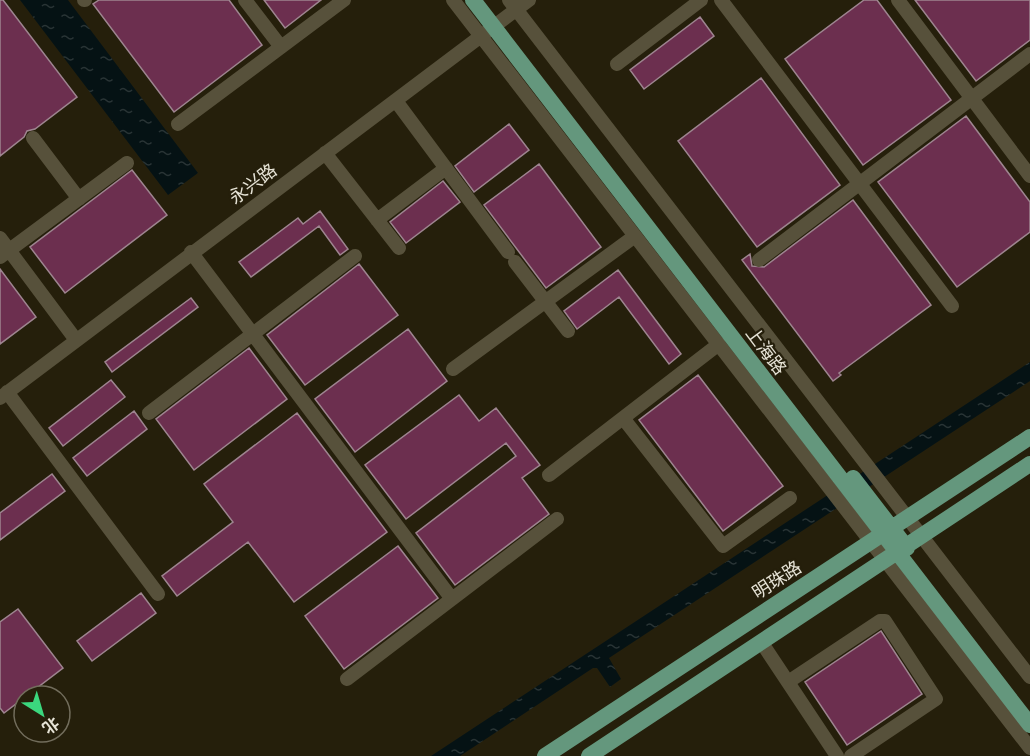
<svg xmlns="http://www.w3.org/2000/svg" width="1030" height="756" font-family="'Space Grotesk','Noto Sans SC',sans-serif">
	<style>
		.water { fill: url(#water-ripples) }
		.building { fill: #6c2f4f; stroke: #9e8590; stroke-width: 1.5 }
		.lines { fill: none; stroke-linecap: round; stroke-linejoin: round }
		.minor { stroke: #57513b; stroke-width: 14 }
		.major { stroke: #64977d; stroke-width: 16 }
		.labels { text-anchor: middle; stroke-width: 4.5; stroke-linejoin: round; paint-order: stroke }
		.street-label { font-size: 18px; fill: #e6e3d6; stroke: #251f0b }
	</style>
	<defs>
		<pattern id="water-ripples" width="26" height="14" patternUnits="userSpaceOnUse" patternTransform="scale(1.5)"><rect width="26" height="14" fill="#051214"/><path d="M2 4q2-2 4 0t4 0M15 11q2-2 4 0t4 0" fill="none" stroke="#293435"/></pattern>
	</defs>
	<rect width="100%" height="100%" fill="#251f0b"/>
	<path class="water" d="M20 0H68L198 173 168 195Z
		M1030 362V381L609 658 621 679 610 687 597 668H593L460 756H431Z"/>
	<path class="building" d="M0 0H3L77 97 35 129 27 131 24 137 0 156Z
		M99 0H229L262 45 174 112 93 4Z
		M264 0H321L285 28Z
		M864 0H877L951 100 863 165 785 59Z
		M915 0H1030V40L976 81Z
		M700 17 714 36 644 89 630 70Z
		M761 78 840 185 757 247 678 141Z
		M966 116 1030 202V232L957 287 878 182Z
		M509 124 529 150 474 192 455 166Z
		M539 164 601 247 546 288 484 205Z
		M132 170 167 215 65 293 30 247Z
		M443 181 460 202 406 243 390 222Z
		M853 200 931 305 839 373 841 375 833 381 742 260 750 254 752 266 764 267Z
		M320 211 348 249 340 255 319 226 251 277 239 262 298 218 303 224Z
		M359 264 398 315 305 385 267 335Z
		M0 269 36 317 0 344Z
		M618 270 681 354 669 364 619 297 577 329 564 311Z
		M191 298 198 307 112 372 105 362Z
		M408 329 447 381 355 452 315 399Z
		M249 348 287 399 194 470 156 419Z
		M698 375 783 486 723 531 639 420Z
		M111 380 125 397 63 446 49 428Z
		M459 395 479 421 496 408 540 465 522 478 549 514 455 585 416 533 516 456 506 443 406 519 365 465Z
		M134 411 147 429 87 476 73 458Z
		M297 413 387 532 294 602 248 542 177 596 162 576 233 522 204 484Z
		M52 474 65 491 0 540V513Z
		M398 546 438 598 344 669 305 616Z
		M141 593 156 613 92 661 77 641Z
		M18 609 63 668 4 713 0 708V622Z
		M881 631 922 694 847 745 805 682Z"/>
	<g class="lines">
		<path class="minor" d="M84 0H85
			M245 0 281 47
			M453 0 1030 748
			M509 0 1030 677
			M721 0 952 306
			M898 0 1030 176
			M617 64 701 0
			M396 101 508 252
			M178 124 344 0
			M33 138 79 199
			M325 153 399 248
			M377 220 446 168
			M0 238 76 340
			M191 252 452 599
			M0 257 127 163
			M759 260 1030 54
			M515 262 568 331
			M453 369 635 236
			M7 392 158 594
			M0 398 529 0
			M149 413 355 256
			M623 418 723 546 790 498
			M549 475 719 344
			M762 643 837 756
			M347 679 557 519
			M788 682 880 621H885L936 699 851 756"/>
		<path class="major" d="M473 0 1030 725
			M853 478 907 548
			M545 756 1030 437
			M589 756 1030 464"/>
	</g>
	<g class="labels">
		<g class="street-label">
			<text transform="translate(253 184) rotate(-37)" y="6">永兴路</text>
			<text transform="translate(766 351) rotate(53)" y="6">上海路</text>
			<text transform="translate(777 580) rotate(-33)" y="6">明珠路</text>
		</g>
	</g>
	<g transform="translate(42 714) rotate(143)"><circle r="28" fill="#251f0b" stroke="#726d5c" stroke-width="1.5"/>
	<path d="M0-4.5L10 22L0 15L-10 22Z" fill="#3bd77e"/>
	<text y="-9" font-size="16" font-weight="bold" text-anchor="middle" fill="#e6e3d6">北</text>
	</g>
</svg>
